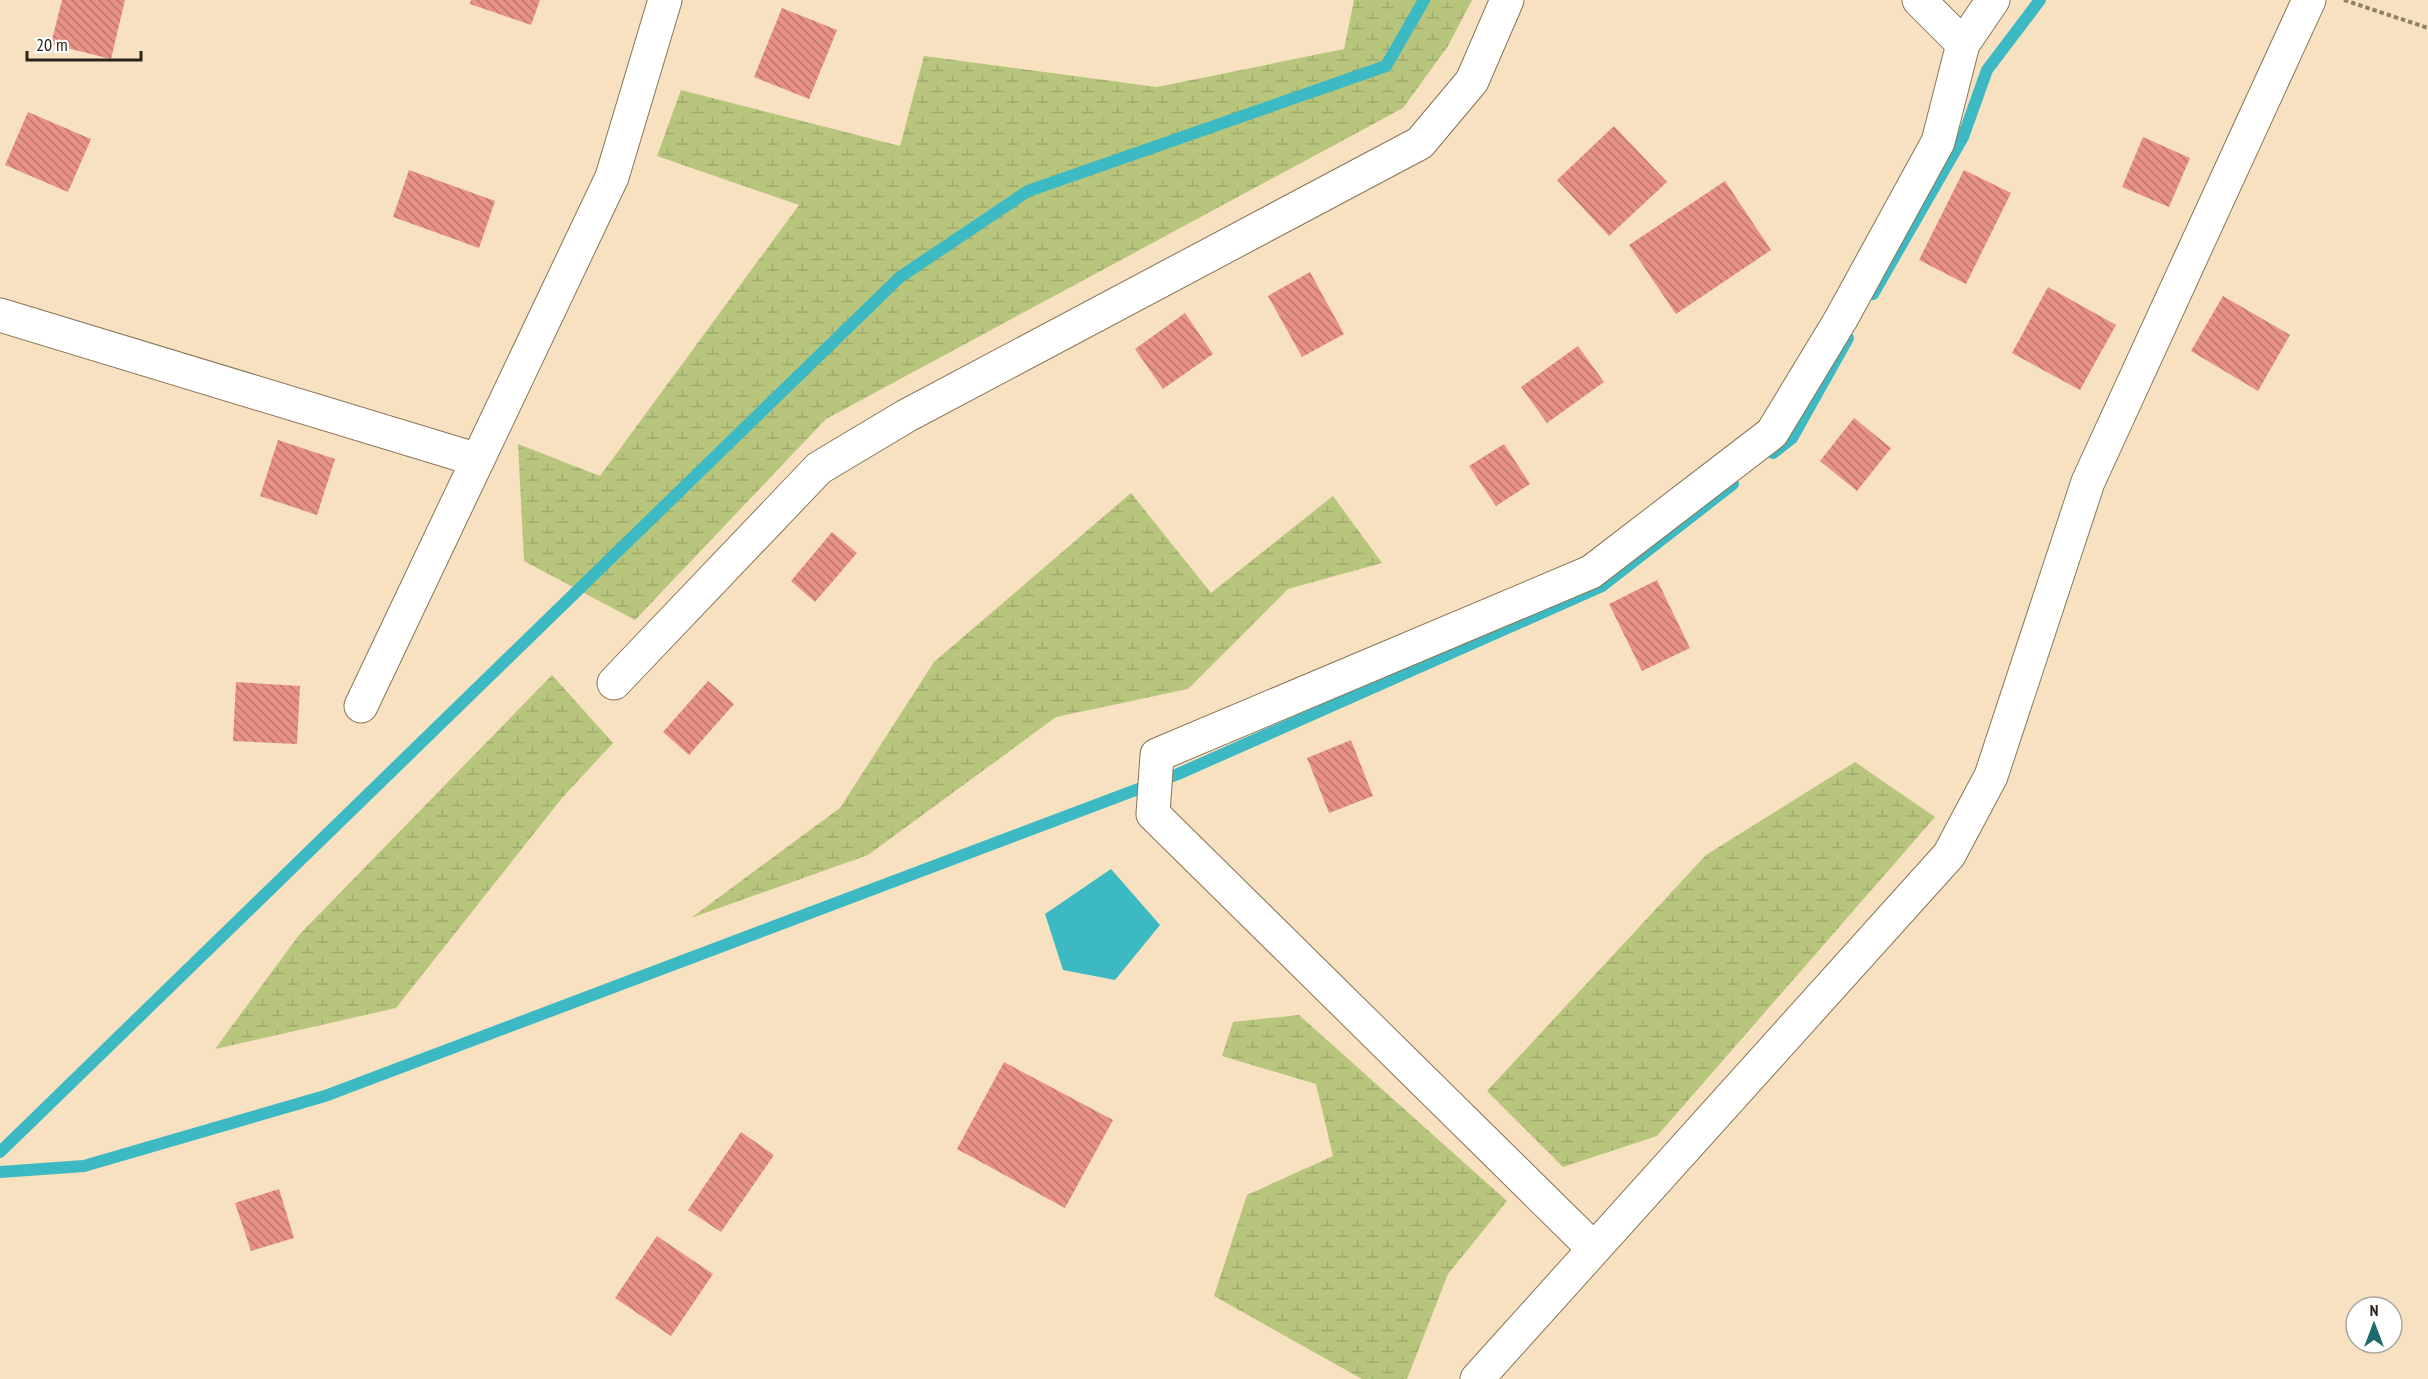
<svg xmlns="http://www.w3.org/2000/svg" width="2428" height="1379" font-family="'PT Sans Narrow',sans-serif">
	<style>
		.wetland { fill: url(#wetland-marsh) }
		.water { fill: #3cb9c2 }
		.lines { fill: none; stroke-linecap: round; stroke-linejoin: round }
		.stream { stroke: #3cb9c2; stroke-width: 12 }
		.building { fill: url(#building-back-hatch) }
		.minor-casing { stroke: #887557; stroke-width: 35 }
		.path { stroke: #8f806a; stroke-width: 4; stroke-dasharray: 4.5 3; stroke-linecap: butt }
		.minor { stroke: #fff; stroke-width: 33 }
	</style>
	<defs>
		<pattern id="wetland-marsh" width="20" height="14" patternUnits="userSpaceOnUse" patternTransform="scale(1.5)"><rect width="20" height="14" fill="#b8c67d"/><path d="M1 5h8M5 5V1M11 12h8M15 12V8" fill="none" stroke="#9eaa6b"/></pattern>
		<pattern id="building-back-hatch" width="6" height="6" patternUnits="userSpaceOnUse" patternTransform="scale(1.5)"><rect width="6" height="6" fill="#e89187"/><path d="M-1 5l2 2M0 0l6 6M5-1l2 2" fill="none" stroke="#bc766d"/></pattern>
	</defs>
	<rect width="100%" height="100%" fill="#f7e1c0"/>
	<path class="wetland" d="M1354 0H1472L1448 46 1403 108 826 419 635 620 524 561 518 444 600 476 799 205 657 156 681 90 900 146 924 56 1157 87 1344 49Z
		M1131 493 1211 593 1333 496 1382 563 1288 589 1188 689 1056 717 868 855 691 918 840 808 934 662Z
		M552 675 613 743 562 798 396 1008 215 1049 299 935Z
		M1855 762 1935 817 1657 1136 1563 1167 1487 1091 1706 855Z
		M1299 1015 1507 1201 1448 1274 1407 1379H1362L1214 1296 1247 1195 1333 1156 1316 1084 1222 1056 1233 1022Z"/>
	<path class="water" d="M1111 869 1160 925 1115 980 1063 970 1045 914Z"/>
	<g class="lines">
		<path class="stream" d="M1873 294 1963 137 1987 70 2040 0
			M1773 453 1792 438 1848 338
			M0 1152 900 277 1028 191 1386 66 1424 0
			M0 1172 84 1166 325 1096 1178 774 1602 586 1733 484"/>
	</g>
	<path class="building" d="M62 0H125L111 59 51 44Z
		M471 0H540L531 25 470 4Z
		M782 8 837 30 809 99 754 77Z
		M28 112 91 139 68 192 5 165Z
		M1614 126 1667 182 1609 236 1557 180Z
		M2143 137 2190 158 2169 207 2122 187Z
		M409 170 495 201 479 248 393 217Z
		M1964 170 2011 193 1966 284 1919 260Z
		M1725 181 1771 250 1676 314 1629 245Z
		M1310 272 1344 334 1302 357 1268 296Z
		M2048 287 2116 325 2080 390 2012 353Z
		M2223 296 2290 335 2258 391 2191 351Z
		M1185 313 1213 354 1163 389 1135 349Z
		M1578 346 1604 382 1547 423 1521 387Z
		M1854 418 1891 448 1857 491 1820 461Z
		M278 440 335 459 317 515 260 496Z
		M1504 444 1530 484 1496 506 1469 466Z
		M832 532 857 553 815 602 791 581Z
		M1657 580 1690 648 1642 671 1609 604Z
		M708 681 734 704 689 755 663 732Z
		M236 682 300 686 297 744 233 741Z
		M1351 740 1373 796 1329 813 1307 758Z
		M1004 1062 1113 1120 1065 1208 957 1149Z
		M741 1132 774 1155 721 1232 688 1210Z
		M279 1189 294 1238 251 1251 235 1203Z
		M657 1236 713 1274 671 1336 615 1298Z"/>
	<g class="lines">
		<defs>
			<path id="minor" d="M1919 0 1963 44
				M0 315 478 460
				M614 683 819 468 906 416 1420 143 1472 81 1507 0
				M361 706 612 177 665 0
				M1594 1249 1153 814 1157 755 1591 572 1772 433 1841 319 1938 142 1963 44 1993 0
				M1477 1379 1949 855 1991 776 2088 482 2309 0"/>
		</defs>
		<use href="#minor" class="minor-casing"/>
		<path class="path" d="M2344 0 2428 28"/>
		<use href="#minor" class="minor"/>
	</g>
	<g transform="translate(2374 1325)"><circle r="28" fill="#ffffff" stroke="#aba7a3" stroke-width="1.5"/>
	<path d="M0-4.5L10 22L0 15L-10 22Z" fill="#1c696e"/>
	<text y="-9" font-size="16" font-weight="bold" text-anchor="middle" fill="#2c2418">N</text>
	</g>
	<path d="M27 51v9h114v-9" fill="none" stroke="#2c2418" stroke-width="3"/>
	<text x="36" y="51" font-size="18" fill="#2c2418" stroke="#ffffff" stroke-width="4.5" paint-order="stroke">20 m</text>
</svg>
